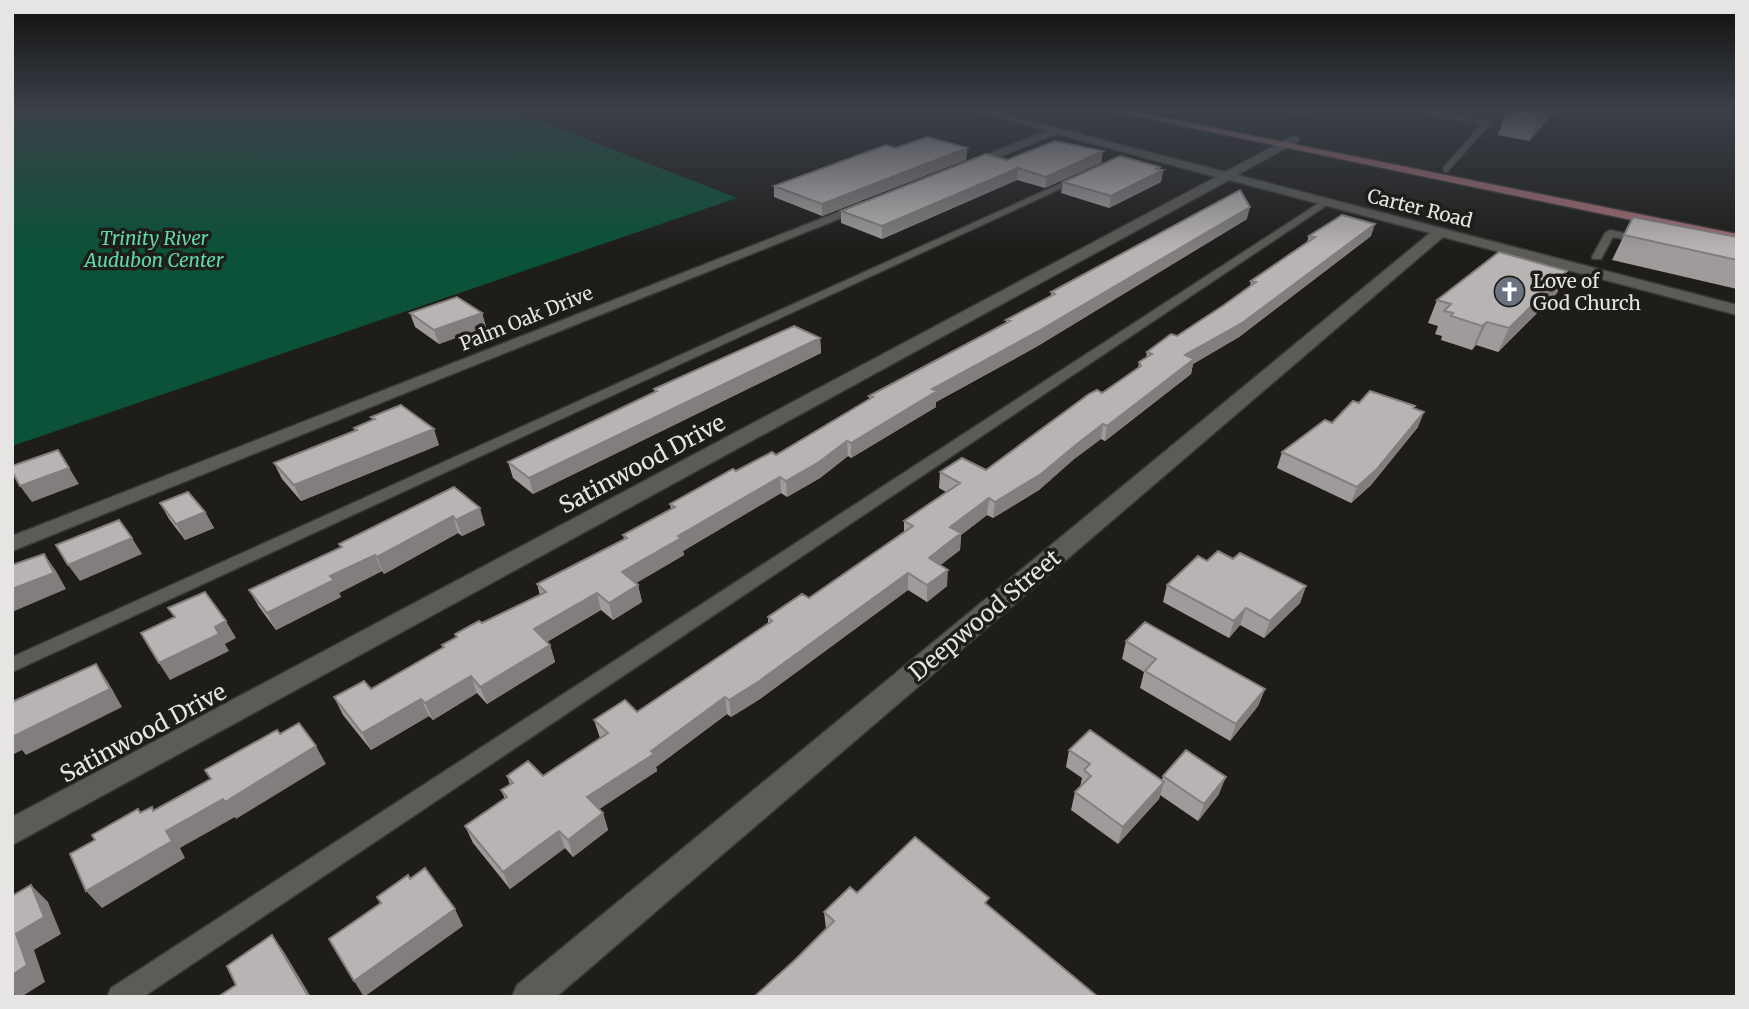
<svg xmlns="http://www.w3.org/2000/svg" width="1749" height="1009" font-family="Merriweather,serif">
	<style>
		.green { fill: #0b5239 }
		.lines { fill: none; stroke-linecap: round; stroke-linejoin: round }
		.service-casing { stroke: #393936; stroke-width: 3 }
		.minor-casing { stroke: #393936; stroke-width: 3 }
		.primary-casing { stroke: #393936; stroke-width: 3 }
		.service { fill: #5b5b57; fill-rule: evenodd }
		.minor { fill: #5b5b57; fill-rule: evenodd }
		.primary { fill: #a26c73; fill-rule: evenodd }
		.wall { fill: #9f9b9b }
		.shaded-wall { fill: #827e7e }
		.building { fill: #b9b4b4; stroke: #827e7e; stroke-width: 2 }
		.labels { text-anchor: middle; stroke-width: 7; stroke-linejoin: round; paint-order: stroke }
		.far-street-label { font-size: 19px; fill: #e6e5e3; stroke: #1e1d1a }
		.far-park-label { font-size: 19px; font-style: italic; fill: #5fd9a7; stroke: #1e1d1a }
		.far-poi-label { font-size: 19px; fill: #e6e5e3; stroke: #1e1d1a; text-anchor: start }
		.street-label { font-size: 23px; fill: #e6e5e3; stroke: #1e1d1a }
	</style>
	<rect width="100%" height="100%" fill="#1e1d1a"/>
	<path class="green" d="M12 109H509L737 198 12 446Z"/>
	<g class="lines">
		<defs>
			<path id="service" d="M1304 109H1324L1299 114 1295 112Z
				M1424 111 1487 121 1491 123 1447 172 1444 171V167L1482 124 1427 115Z
				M1077 176 1084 178 12 672V657Z
				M1322 201 1330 203 143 997H107L111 988Z
				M1610 230 1646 238 1647 240 1642 243 1613 237 1601 259H1593L1592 257 1605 233Z"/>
			<path id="minor" d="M968 109H985L1225 172 1291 137H1299V141L1237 175 1737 305V315L1443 237 556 997H512L517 985 1430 233 1229 180 12 845V817L1216 177 1057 134 971 168H963V164L1046 131Z
				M1286 109 1304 112 1299 115Z
				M861 203 871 206 12 551V536Z"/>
			<path id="primary" d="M1101 109H1121L1737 234V242Z"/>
		</defs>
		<use href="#service" class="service-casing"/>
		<use href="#minor" class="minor-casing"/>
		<use href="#primary" class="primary-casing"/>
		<use href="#service" class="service"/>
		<use href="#minor" class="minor"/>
		<use href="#primary" class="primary"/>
	</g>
	<path class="wall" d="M1511 109H1554L1553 113 1529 141 1498 135 1505 115Z
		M895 148H967L966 160 822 216 774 197V186Z
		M1103 151 1101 163 1045 188 1017 180 882 239 841 223V211L1007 160Z
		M1160 170H1163L1161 182 1109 208 1061 193 1063 182Z
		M1633 217 1737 237V289L1612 260Z
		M1247 219 1036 347 936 402V407L851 458 848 456 820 478 787 497 781 493 683 551 684 555 636 583 638 585 642 602 613 620 601 610 547 642 550 645 555 662 487 704 477 693 433 720 429 716 371 750 343 715 334 697 371 689 443 648 442 645 456 637 455 634 482 623 540 595 537 584 624 539 623 535 671 509 670 504 736 471 776 455 869 400V396L1006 324V320L1051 296V292Z
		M1309 236H1371L1239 337 1193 364 1191 374 1105 441 1101 439 1074 459 1039 490 993 518 987 515 961 535 960 550 940 565 947 586 927 602 908 590 760 699 731 717 727 714 656 767 657 771 599 809 603 813 608 830 573 857 565 848 510 889 473 843 465 826 505 799 501 790 510 785 507 776H543L600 738 594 720 637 712 768 623V617L809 598 904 532V521L946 492 939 488 940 472 986 470 1138 369 1139 362 1146 358 1147 352 1177 336 1224 305 1250 286 1251 281 1307 242Z
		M1567 271 1557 293 1498 352 1476 345 1472 350 1441 340 1442 336 1435 334 1438 326 1428 323 1437 300Z
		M410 313H482L486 327 439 344 415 327Z
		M820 338 821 353 533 494 513 478 508 462 655 392 654 389Z
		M1359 403 1415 406 1414 408 1418 427 1371 485 1351 503 1277 468 1282 452 1332 423Z
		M371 417 439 445 301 501 282 479 274 463 355 431 354 428 373 420Z
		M454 487 485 525 462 536 458 533 384 574 382 571 339 593 341 597 276 630 259 607 249 590 341 547 339 544Z
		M160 503 205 512 214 528 185 540 169 519Z
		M1233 559 1306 586 1300 603 1264 638 1240 625 1229 638 1163 602 1167 585 1207 561Z
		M1126 641 1265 689 1258 706 1230 741 1140 688 1144 672 1122 659Z
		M1069 750 1162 780 1163 776 1219 794 1198 821 1160 795 1159 799 1118 844 1071 810 1075 792 1080 787 1082 778 1066 767Z
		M857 893 989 898 796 959 826 929 824 912Z"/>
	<path class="shaded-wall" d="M1548 109H1554L1553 113 1529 141 1538 120Z
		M967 148 966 160 822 216V204Z
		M1103 151 1101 163 1045 188 1046 177Z
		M1160 167 1159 172 1163 170 1161 182 1109 208 1111 196Z
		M1018 168 1017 180 882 239V226Z
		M1250 207 1247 219 1036 347 936 402V407L851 458V443L932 389Z
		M1375 224 1371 236 1239 337 1193 364 1191 374 1105 441 1107 426 1185 355Z
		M1567 271 1557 293 1498 352 1509 328Z
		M482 313 486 327 439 344 434 330Z
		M1487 322 1476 345 1472 350 1482 326Z
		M820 338 821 353 533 494 529 478Z
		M1424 412 1418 427 1371 485 1351 503 1357 487Z
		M1103 424 1101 439 1074 459 1039 490 993 518 995 502Z
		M434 429 439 445 301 501 294 485Z
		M847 441 848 456 820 478 787 497 786 481Z
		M58 450 79 484 32 502 20 486Z
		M780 477 781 493 683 551 684 555 626 589 622 572 678 536Z
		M989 498 987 515 961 535 960 550 928 575 929 558 950 527Z
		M480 508 485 525 462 536 456 520Z
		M205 512 214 528 185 540 176 524Z
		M453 516 458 533 384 574 377 557Z
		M132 538 142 554 80 581 68 565Z
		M44 554 56 571 66 589 12 612V589Z
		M375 555 382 571 339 593 341 597 276 630 267 613 330 576Z
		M948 570 947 586 927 602V585Z
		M908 573V590L760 699 731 717 729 700Z
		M638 585 642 602 613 620 609 603Z
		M1306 586 1300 603 1264 638 1270 621Z
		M597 593 601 610 539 646 534 629Z
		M1246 608 1240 625 1229 638 1234 621Z
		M226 621 236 638 225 644 229 651 170 680 159 663 215 627Z
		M550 645 555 662 487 704 480 687Z
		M96 664 108 682 122 707 26 755 22 750 12 755V736Z
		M471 676 477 693 433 720 425 703Z
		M1265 689 1258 706 1230 741 1236 724Z
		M725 697 727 714 656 767 657 771 592 814 587 797Z
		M421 699 429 716 371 750 362 733Z
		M316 746 326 764 236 819 235 817 180 848 185 858 102 908 86 891 166 831Z
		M1226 777 1219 794 1198 821 1204 804Z
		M1164 782 1159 799 1118 844 1123 827Z
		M603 813 608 830 573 857 568 840Z
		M559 831 565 848 510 889 503 872Z
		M31 885 48 902 61 934 34 950 45 982 21 997H17L12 992V975L16 934Z
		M455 909 463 926 364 997 354 981Z
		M272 935 284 952 311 997H307Z"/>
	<path class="building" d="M1511 109H1548L1538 120 1505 115Z
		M927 137 967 148 822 204 774 186 886 145 895 148Z
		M1055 141 1103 151 1046 177 1018 168 882 226 841 211 986 154 1007 160Z
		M1120 156 1160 167 1156 169 1163 170 1111 196 1063 182Z
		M1240 190 1250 207 1037 332 932 389 937 391 851 443 847 441 819 462 786 481 780 477 678 536 681 538 622 572 638 585 609 603 597 593 534 629 550 645 480 687 471 676 425 703 421 699 362 733 334 697 364 681 371 689 444 647 442 645 457 637 455 634 479 621 482 623 546 592 537 584 627 538 623 535 675 507 670 504 733 469 736 471 772 452 776 455 873 397 869 396 1010 321 1006 320 1055 294 1051 292Z
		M1342 215 1375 224 1242 323 1185 355 1194 359 1107 426 1103 424 1077 444 1041 474 995 502 989 498 950 527 961 533 929 558 948 570 927 585 908 573 758 682 729 700 725 697 651 751 654 754 587 797 603 813 568 840 559 831 503 872 465 826 507 797 501 790 513 783 507 776 528 761 543 776 608 733 594 720 625 700 637 712 772 621 768 617 802 594 809 598 913 526 904 521 960 483 940 472 962 458 986 470 1089 394 1097 390 1102 393 1141 366 1139 362 1152 354 1147 352 1171 334 1177 336 1224 305 1256 282 1251 281 1315 237 1309 236Z
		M1633 217 1737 237V260L1624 235Z
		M1499 252 1567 271 1509 328 1487 322 1482 326 1451 316 1453 313 1444 311 1451 304 1437 300Z
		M457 297 482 313 434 330 410 313Z
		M794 326 820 338 529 478 508 462 657 391 654 389Z
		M1370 391 1415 406 1413 408 1424 412 1377 469 1357 487 1282 452 1325 420 1332 423 1353 401 1359 403Z
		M401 405 434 429 294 485 274 463 357 430 354 428 375 419 371 417Z
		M58 450 69 468 20 486 12 471V466Z
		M454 487 480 508 456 520 453 516 377 557 375 555 330 576 334 580 267 613 249 590 342 547 339 544Z
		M188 492 205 512 176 524 160 503Z
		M119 520 132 538 68 565 56 545Z
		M1218 551 1233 559 1240 553 1306 586 1270 621 1246 608 1234 621 1167 585 1198 556 1207 561Z
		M44 554 54 573 12 589V565Z
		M205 592 226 621 215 627 219 634 159 663 141 633 175 617 168 608Z
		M1145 622 1265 689 1236 724 1145 671 1156 659 1126 641Z
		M96 664 110 689 12 737V702Z
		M299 723 316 746 225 802 223 799 166 831 172 841 86 891 70 854 95 840 92 835 138 809 140 813 152 807 153 811 211 779 205 770 277 730 280 734Z
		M1090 730 1164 782 1123 827 1075 792 1091 776 1084 770 1090 764 1069 750Z
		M1186 750 1226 777 1204 804 1163 776Z
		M915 837 989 898 985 903 1098 997H754L796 959 834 921 824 912 850 887 857 893Z
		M425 868 455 909 354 981 329 939 381 903 377 897 408 875 410 879Z
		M31 885 44 917 16 934 27 965 12 975V896Z
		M272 935 308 996 218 997 236 985 227 966Z"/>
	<linearGradient id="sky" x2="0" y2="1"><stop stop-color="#10100e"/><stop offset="0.44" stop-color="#3b4049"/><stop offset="1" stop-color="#3b4049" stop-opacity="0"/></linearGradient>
	<rect width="1749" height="250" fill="url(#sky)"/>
	<defs>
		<symbol id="church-disc" viewBox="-11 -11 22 22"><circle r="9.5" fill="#6b7280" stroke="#1e1d1a"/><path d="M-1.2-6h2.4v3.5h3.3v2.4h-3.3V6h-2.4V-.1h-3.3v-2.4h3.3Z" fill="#fff"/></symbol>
	</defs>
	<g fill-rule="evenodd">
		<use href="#church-disc" x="1492" y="274" width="35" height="35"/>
	</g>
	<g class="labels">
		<g class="far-street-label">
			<text transform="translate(1420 208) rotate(14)" y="7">Carter Road</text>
			<text transform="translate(526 318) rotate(-22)" y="7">Palm Oak Drive</text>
		</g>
		<g class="far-park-label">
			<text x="154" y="245">Trinity River<tspan x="154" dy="22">Audubon Center</tspan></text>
		</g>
		<g class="far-poi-label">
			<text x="1533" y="288">Love of<tspan x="1533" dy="22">God Church</tspan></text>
		</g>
		<g class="street-label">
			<text transform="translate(642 464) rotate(-28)" y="8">Satinwood Drive</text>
			<text transform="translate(985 615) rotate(-40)" y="8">Deepwood Street</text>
			<text transform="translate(143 733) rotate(-28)" y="8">Satinwood Drive</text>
		</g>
	</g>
	<rect width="1749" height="1009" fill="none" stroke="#e6e5e3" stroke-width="28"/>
</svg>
